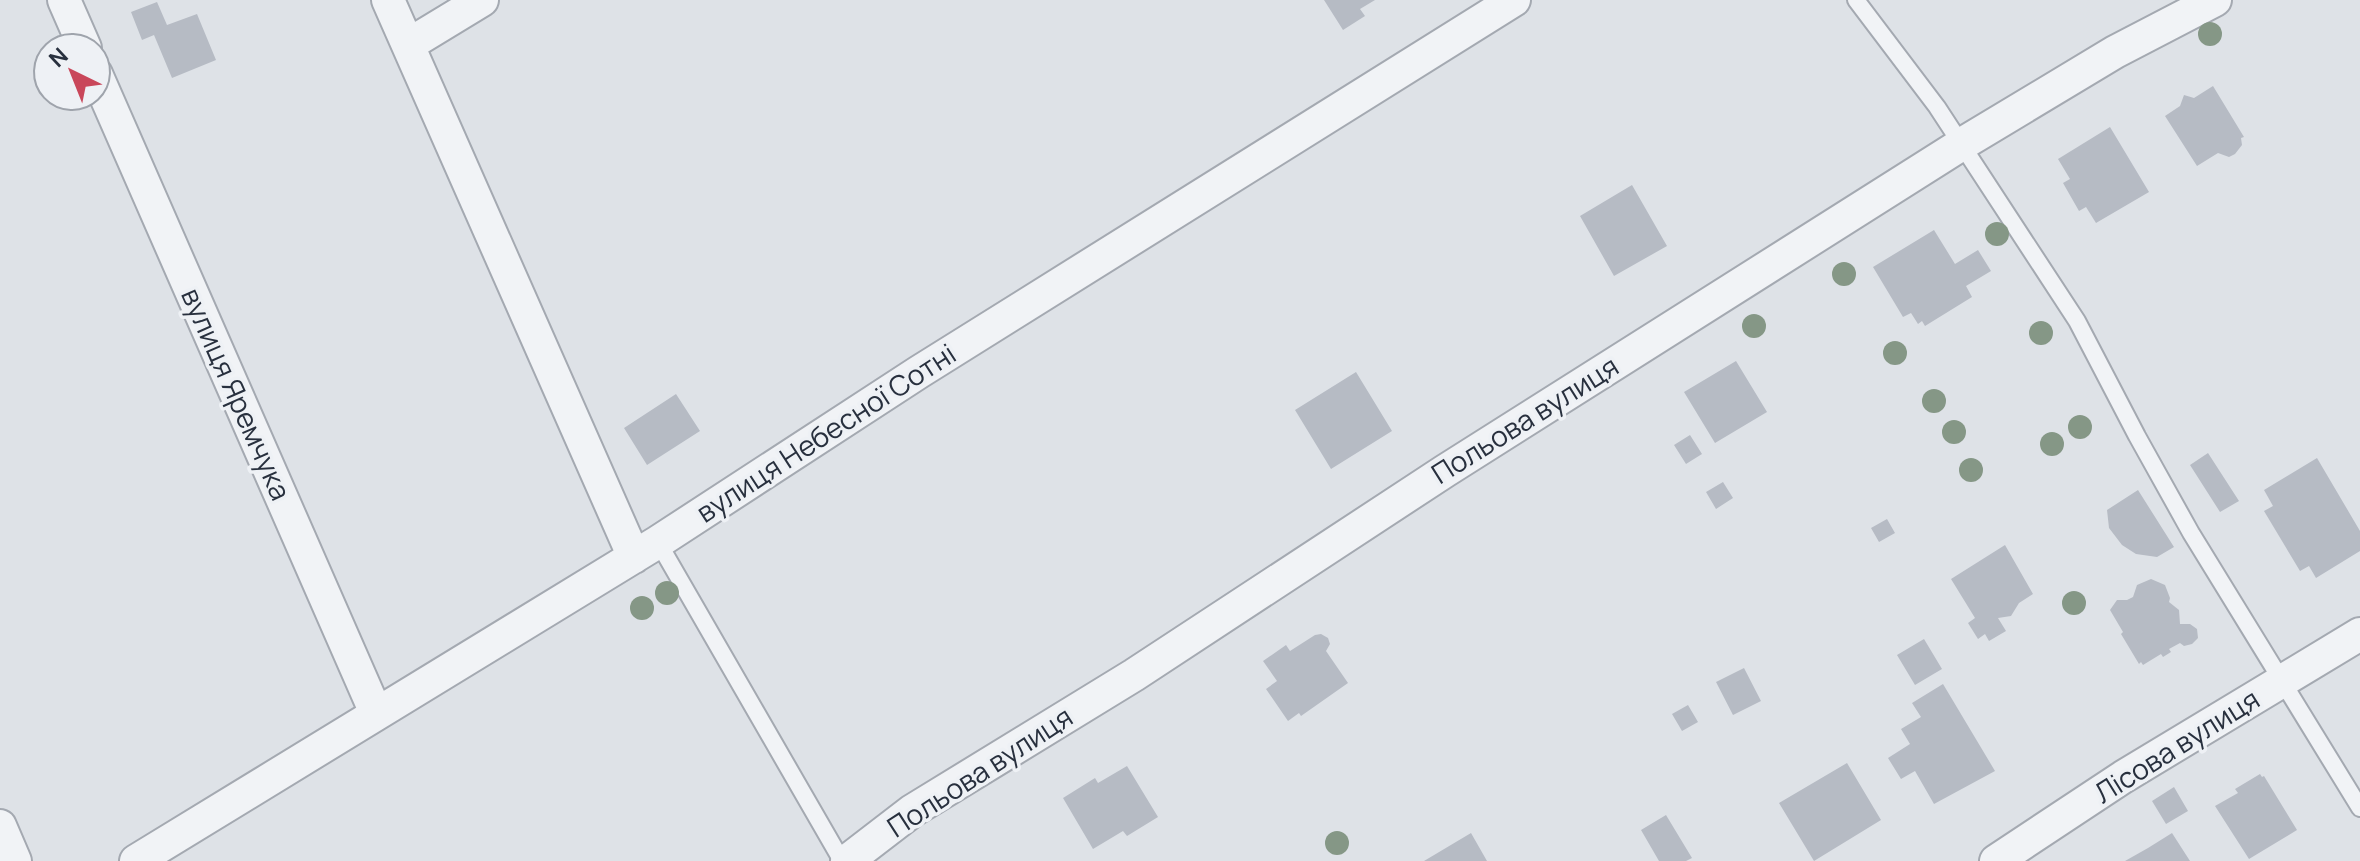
<svg xmlns="http://www.w3.org/2000/svg" width="2360" height="861" font-family="Manrope,sans-serif">
	<style>
		.building { fill: #b6bbc4 }
		.lines { fill: none; stroke-linecap: round; stroke-linejoin: round }
		.lane-casing { stroke: #a4a9b1; stroke-width: 20 }
		.street-casing { stroke: #a4a9b1; stroke-width: 36 }
		.lane { stroke: #f1f3f6; stroke-width: 16 }
		.street { stroke: #f1f3f6; stroke-width: 32 }
		.tree { fill: #859786 }
		.labels { text-anchor: middle; stroke-width: 7; stroke-linejoin: round; paint-order: stroke }
		.street-label { font-size: 28px; fill: #28303e; stroke: #eef1f5 }
	</style>
	<rect width="100%" height="100%" fill="#dee2e7"/>
	<path class="building" d="M1324 0H1375L1360 9 1365 16 1343 30Z
		M157 2 167 25 197 14 216 60 172 78 154 35 142 40 131 12Z
		M2213 86 2244 137 2241 138 2242 145 2235 154 2229 157 2218 153 2197 166 2165 116 2180 106 2184 95 2194 98Z
		M2110 127 2149 192 2096 223 2086 207 2079 211 2063 183 2070 179 2058 159Z
		M1632 185 1667 246 1614 276 1580 216Z
		M1934 230 1955 264 1978 250 1991 271 1966 286 1972 297 1925 326 1922 321 1918 324 1911 313 1903 317 1873 267Z
		M1736 361 1767 412 1715 443 1684 392Z
		M1356 372 1392 431 1331 469 1295 410Z
		M676 394 700 431 647 465 624 428Z
		M1690 435 1702 454 1686 464 1674 445Z
		M2208 453 2239 501 2220 512 2190 465Z
		M2317 458 2360 531V551L2316 578 2309 566 2300 571 2264 511 2273 506 2264 490Z
		M1723 482 1733 498 1716 509 1706 492Z
		M2138 490 2174 547 2157 557 2136 554 2122 545 2109 528 2107 510Z
		M1887 519 1895 533 1879 542 1871 528Z
		M2005 545 2033 594 2019 603 2011 616 1998 618 2006 631 1989 641 1985 634 1978 639 1968 623 1975 618 1951 579Z
		M2151 579 2165 585 2170 598 2169 602 2179 610 2180 624H2190L2197 629 2198 638 2192 644 2184 646 2180 643 2169 649 2171 652 2163 657 2161 654 2143 665 2141 662 2139 664 2121 634 2123 632 2110 610 2117 600H2127L2133 597 2137 585Z
		M1321 634 1328 638 1330 644 1326 651 1348 683 1301 716 1299 713 1288 721 1266 689 1277 681 1263 661 1286 645 1290 651 1315 635Z
		M1924 639 1942 669 1915 685 1897 655Z
		M1744 668 1761 701 1733 715 1716 682Z
		M1943 684 1995 771 1934 804 1915 771 1901 779 1888 758 1910 744 1901 729 1921 717 1912 703Z
		M1688 705 1698 722 1682 731 1672 714Z
		M1847 763 1881 820 1814 861 1779 803Z
		M1127 766 1158 817 1127 836 1123 831 1093 849 1063 798 1095 778 1098 783Z
		M2260 774 2262 777 2264 776 2297 830 2249 859 2215 806 2238 793 2235 789Z
		M2174 787 2188 811 2166 824 2152 801Z
		M1666 815 1692 858 1686 861H1659L1641 830Z
		M1471 833 1487 861H1424Z
		M2172 833 2190 861H2125L2148 848Z"/>
	<g class="lines">
		<defs>
			<path id="lane" d="M1856 0 1937 107 2077 321 2137 436 2191 533 2360 808
				M658 542 842 861"/>
			<path id="street" d="M64 0 85 48
				M388 0 634 557
				M408 45 482 0
				M96 74 376 713
				M0 826 15 861
				M136 861 658 542 919 372 1514 0
				M847 861 912 811 1134 675 1445 471 1962 144 2115 52 2215 0
				M1996 861 2123 777 2360 634"/>
		</defs>
		<use href="#lane" class="lane-casing"/>
		<use href="#street" class="street-casing"/>
		<use href="#lane" class="lane"/>
		<use href="#street" class="street"/>
	</g>
	<g class="tree">
		<circle cx="2210" cy="34" r="12"/>
		<circle cx="1997" cy="234" r="12"/>
		<circle cx="1844" cy="274" r="12"/>
		<circle cx="1754" cy="326" r="12"/>
		<circle cx="2041" cy="333" r="12"/>
		<circle cx="1895" cy="353" r="12"/>
		<circle cx="1934" cy="401" r="12"/>
		<circle cx="2080" cy="427" r="12"/>
		<circle cx="1954" cy="432" r="12"/>
		<circle cx="2052" cy="444" r="12"/>
		<circle cx="1971" cy="470" r="12"/>
		<circle cx="667" cy="593" r="12"/>
		<circle cx="2074" cy="603" r="12"/>
		<circle cx="642" cy="608" r="12"/>
		<circle cx="1337" cy="843" r="12"/>
	</g>
	<g class="labels">
		<g class="street-label">
			<text transform="translate(236 394) rotate(66)" y="10">вулиця Яремчука</text>
			<text transform="translate(1525 420) rotate(-32)" y="10">Польова вулиця</text>
			<text transform="translate(826 433) rotate(-33)" y="10">вулиця Небесної Сотні</text>
			<text transform="translate(2177 746) rotate(-32)" y="10">Лісова вулиця</text>
			<text transform="translate(980 772) rotate(-33)" y="10">Польова вулиця</text>
		</g>
	</g>
	<g transform="translate(72 72) rotate(317)"><circle r="38" fill="#eef1f5" stroke="#9fa4ac" stroke-width="2"/>
	<path d="M0-6L14 30L0 20L-14 30Z" fill="#c9475a"/>
	<text y="-12" font-size="22" font-weight="bold" text-anchor="middle" fill="#28303e">N</text>
	</g>
</svg>
